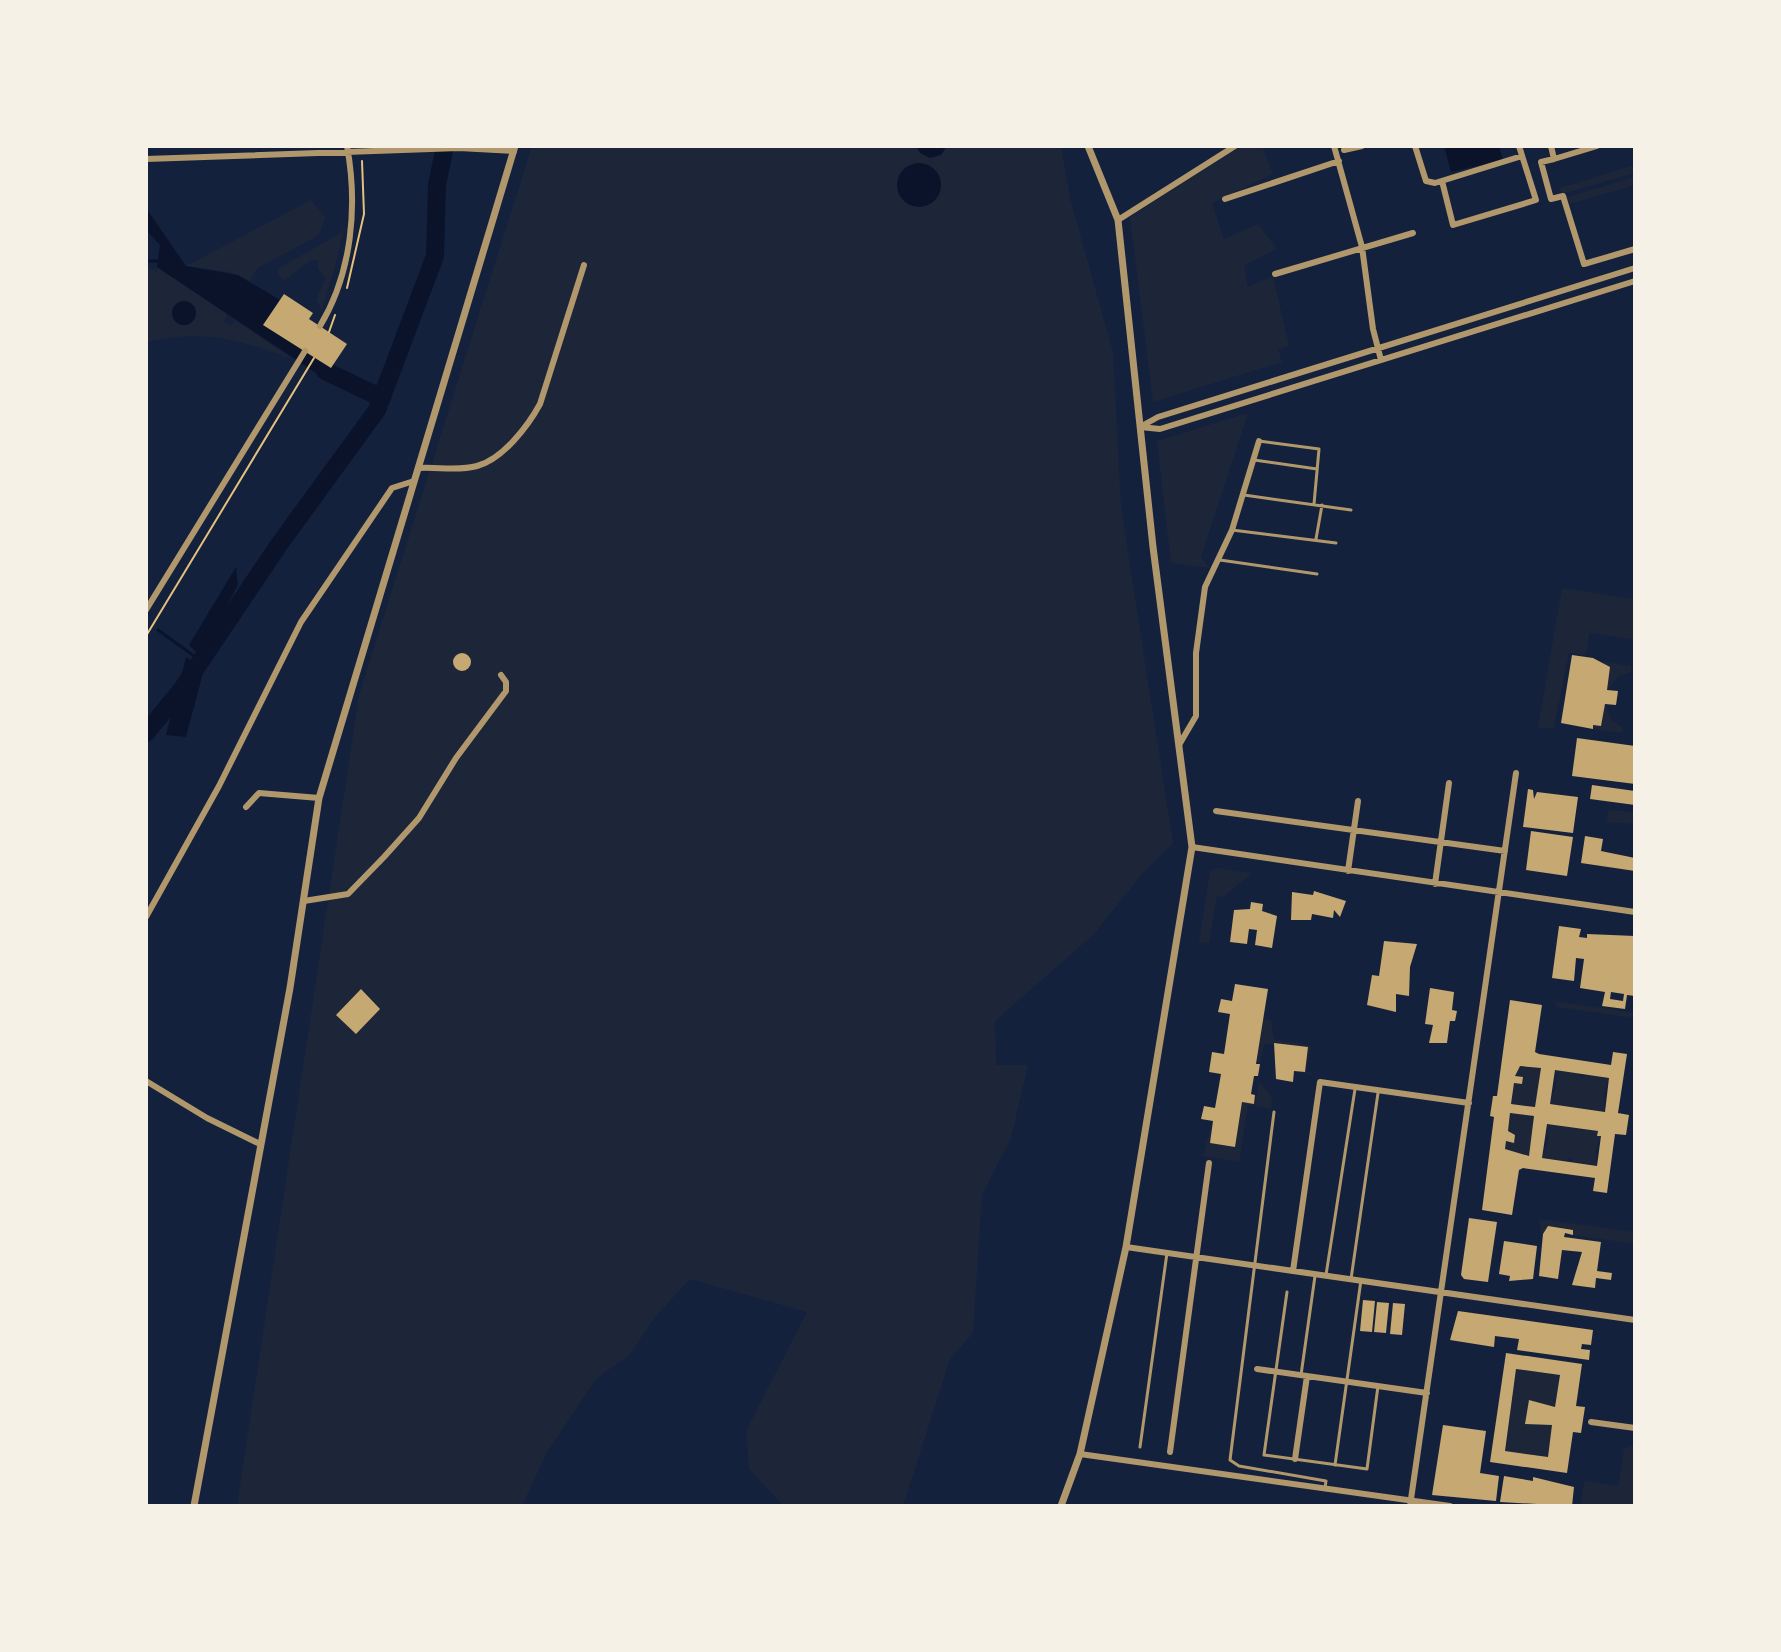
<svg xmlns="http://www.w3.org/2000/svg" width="1781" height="1652" font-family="'IBM Plex Serif',serif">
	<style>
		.green { fill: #1d2539 }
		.water { fill: #0b132b }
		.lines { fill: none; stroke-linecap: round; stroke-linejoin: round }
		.stream { stroke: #0b132b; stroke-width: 3 }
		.river { stroke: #0b132b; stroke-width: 18 }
		.building { fill: #c6a872; fill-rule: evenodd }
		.path { stroke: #e5c07b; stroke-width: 2 }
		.service { stroke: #b1986c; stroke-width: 3 }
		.minor { stroke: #b1986c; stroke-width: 6 }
		.tertiary { stroke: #b1986c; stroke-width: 7 }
	</style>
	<rect width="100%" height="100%" fill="#14213d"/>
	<path class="green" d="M532 146H1061L1071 202 1113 352 1121 507 1173 843 1142 874 1093 935 995 1021 996 1065H1028L1011 1138 982 1195 973 1333 950 1359 903 1506H779L781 1503 749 1469 746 1431 807 1312 690 1279 656 1316 629 1355 596 1379 547 1452 522 1506H237L359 695Z
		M1242 146H1262L1273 174 1212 203 1224 239 1258 224 1277 249 1244 265 1248 287 1273 276 1289 346 1278 349 1282 362 1153 402 1130 217Z
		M1635 165V173L1562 194 1560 188Z
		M1635 177V185L1570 204 1567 197Z
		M311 200 325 217 319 235 258 268 249 282 230 272 186 266Z
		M344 217C342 250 331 278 322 310L316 300 326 278 318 269V260H311L284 281 277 273 279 268 341 233Z
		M146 267 156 271 157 267 228 315 224 322 231 326 235 320 293 359C237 339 206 329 146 342Z
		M1248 413 1201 557 1210 568 1171 563 1157 441Z
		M1562 588 1635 599V640L1589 633 1586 655 1569 653 1554 728H1538Z
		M1603 662 1631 666V672L1619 676 1607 690Z
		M1605 704 1612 720 1623 728 1622 733 1593 729V725L1601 726Z
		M1608 810 1635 812V824L1607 822Z
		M1215 868 1252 873 1223 897 1217 896 1209 943 1199 942 1210 872Z
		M1555 1001 1635 1013V1018L1556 1007Z
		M1263 1019 1271 1020 1274 1039 1311 1046 1306 1071 1317 1076 1304 1073 1308 1047 1264 1044 1260 1063 1257 1062Z
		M1520 1066 1541 1068 1535 1107 1511 1104 1514 1083 1522 1084 1523 1077 1515 1076Z
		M1555 1070 1578 1073 1582 1078 1587 1074 1609 1078 1604 1093 1605 1112 1550 1104 1556 1084Z
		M1259 1081 1272 1098 1271 1109 1255 1106Z
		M1242 1102 1254 1104 1248 1106 1239 1162 1197 1155H1203L1213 1121 1210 1143 1235 1147Z
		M1510 1113 1534 1116 1529 1156 1505 1149 1506 1142H1513L1508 1131Z
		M1547 1124 1598 1131 1597 1135 1601 1136 1596 1150 1597 1166 1574 1162 1570 1157 1565 1161 1542 1158 1548 1142Z
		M1539 1219 1635 1232V1244L1573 1235V1230L1548 1226 1545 1234H1541Z
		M1516 1369 1560 1375 1555 1407 1529 1400 1526 1423 1552 1425 1548 1457 1505 1451Z
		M1635 1444V1506H1581L1584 1481 1618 1486 1624 1449Z"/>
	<path class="water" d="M916 146H947L941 155 930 158 920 153Z
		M1444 146H1499L1503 160 1451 172Z
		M897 185a22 22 0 1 1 44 0a22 22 0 1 1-44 0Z
		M146 208 186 266 238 275 280 300 264 325 333 370 325 379 157 267 160 245 146 230Z
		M172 313a12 12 0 1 1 24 0a12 12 0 1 1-24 0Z
		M236 567 238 585 200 656 189 645Z
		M186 657 204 669 186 737 166 735Z"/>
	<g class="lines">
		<path class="stream" d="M146 261H158
			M158 630 201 661"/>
		<path class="river" d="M325 371 382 398
			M146 733 182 689 278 546 377 410 435 256 437 185 445 146"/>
	</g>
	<path class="building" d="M284 294 313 313 309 319 347 344 331 368 263 325Z
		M453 662a9 9 0 1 1 18 0a9 9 0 1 1-18 0Z
		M1572 655 1593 658 1610 667 1607 690 1618 691 1616 705 1605 704 1601 726 1593 725V729L1561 723Z
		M1577 738 1635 746V784L1572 776Z
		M1592 785 1635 791V805L1590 799Z
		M1528 789 1533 790 1534 799 1537 792 1578 797 1573 833 1523 827Z
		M1531 831 1573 837 1567 876 1526 870Z
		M1585 836 1603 839 1601 851 1635 858V871L1581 863Z
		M1314 891 1346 901 1340 917 1334 910 1333 918 1312 914 1311 920H1291L1292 892 1313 895Z
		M1251 902 1263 904 1262 911 1277 916 1272 948 1255 945 1257 930 1249 929 1247 944 1230 942 1234 910 1250 909Z
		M1559 926 1581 929 1579 937 1587 938V934L1635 936V996L1627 995 1625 1009 1602 1006 1605 992 1580 988 1584 959 1576 958 1574 981 1552 978ZM1611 992 1624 994 1623 1001 1610 999Z
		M1384 941 1417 944 1410 967 1409 996 1396 994V1012L1367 1005 1372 975 1379 976Z
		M1235 984 1268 989 1256 1064H1260L1258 1076H1254L1251 1094 1255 1095 1254 1104 1242 1102 1235 1147 1210 1143 1213 1121 1201 1119 1204 1106 1215 1108 1221 1074 1209 1072 1212 1052 1224 1054 1230 1014 1218 1012 1221 999 1232 1001Z
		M1430 988 1454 992 1452 1010 1457 1011 1455 1021H1450L1447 1043H1429L1433 1025 1425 1024Z
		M361 989 380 1009 356 1034 336 1015Z
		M1510 1000 1542 1005 1535 1052 1539 1054 1611 1065 1613 1052 1627 1054 1618 1113 1629 1115 1626 1135 1615 1134 1607 1193 1593 1191 1595 1178 1523 1168 1519 1170 1512 1215 1482 1210 1494 1117 1490 1116 1493 1096H1497ZM1520 1066 1541 1068 1535 1107 1511 1104 1514 1083 1522 1084 1523 1077 1515 1076ZM1555 1070 1609 1078 1605 1112 1550 1104ZM1510 1113 1534 1116 1529 1156 1505 1149 1506 1141 1514 1143 1515 1135 1508 1131ZM1547 1124 1598 1131 1597 1136H1601L1597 1166 1542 1158Z
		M1274 1043 1308 1047 1305 1072 1294 1071 1293 1082 1276 1079Z
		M1469 1218 1497 1222 1488 1282 1464 1279 1461 1275Z
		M1548 1226 1573 1230V1235L1565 1233 1564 1237 1601 1242 1597 1271 1612 1273 1611 1280 1596 1278 1595 1288 1572 1285 1582 1252 1562 1250 1558 1279 1539 1276 1543 1234Z
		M1504 1241 1537 1246 1533 1279 1509 1281 1510 1276 1499 1274Z
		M1363 1300 1375 1301 1372 1332 1360 1331Z
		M1377 1302 1389 1303 1386 1333 1374 1332Z
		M1393 1303 1405 1304 1402 1335 1390 1334Z
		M1458 1311 1593 1330 1591 1345 1582 1344 1581 1349 1590 1350 1589 1360 1517 1350 1519 1339 1495 1336 1494 1347 1450 1340Z
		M1506 1353 1582 1364 1576 1406 1585 1407 1581 1433 1573 1432 1567 1473 1490 1462ZM1516 1369 1560 1375 1555 1407 1529 1400 1525 1424 1552 1425 1548 1457 1505 1451Z
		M1443 1425 1486 1431 1480 1473 1499 1476 1496 1501 1432 1495Z
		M1504 1476 1533 1481V1477L1574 1487 1572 1506 1500 1502Z"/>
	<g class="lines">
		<path class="path" d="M347 288 364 214 362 161
			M329 332 335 315
			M146 636 314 358"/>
		<path class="service" d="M1259 441 1319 449 1314 504
			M1254 460 1317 469
			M1244 495 1351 510
			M1232 530 1336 543
			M1316 539 1322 505
			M1220 560 1317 574
			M1274 1112 1230 1460 1239 1466 1326 1481 1325 1488
			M1326 1275 1355 1089
			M1351 1279 1378 1093
			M1287 1292 1264 1455 1367 1469 1378 1386
			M1301 1375 1315 1276
			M1140 1447 1167 1253
			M1335 1465 1361 1280"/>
		<path class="minor" d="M1334 146 1362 247 1373 329 1381 360
			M1415 146 1426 181 1435 183 1522 156
			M1551 146 1554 159 1597 146
			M1344 150 1362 146
			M146 159 459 148 514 151
			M1554 159 1541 162 1551 199 1563 196 1584 264 1635 249
			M1442 181 1453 225 1536 200 1519 146
			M1225 199 1339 161
			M1118 220 1235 146
			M1275 274 1413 233
			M320 326C352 273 358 206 347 146
			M1140 427 1158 417 1635 268
			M1140 427 1160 429 1635 281
			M420 468C438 467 460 471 477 466 503 459 528 426 540 404L584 265
			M146 610 305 351
			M1179 745 1196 716V653L1205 587 1232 530 1259 441
			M246 807 259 793 319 798
			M1216 811 1505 851
			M1192 847 1635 912
			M1348 871 1358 801
			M1435 884 1449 783
			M304 901 348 894 384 857 419 818 456 758 506 691V682L501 675
			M146 917 219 786 301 622 392 488 414 481
			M146 1081 207 1118 260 1144
			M1126 1247 1635 1320
			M1293 1271 1320 1082 1469 1103
			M1257 1369 1427 1393
			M1591 1422 1635 1428
			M1170 1452 1209 1163
			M1080 1454 1450 1506
			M1295 1459 1307 1376
			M1410 1506 1516 773"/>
		<path class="tertiary" d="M194 1506 290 988 319 798 515 146
			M1061 1506 1080 1454 1126 1247 1192 847 1153 547 1118 220 1088 146"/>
	</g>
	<rect width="1781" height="1652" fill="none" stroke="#f6f1e7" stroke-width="296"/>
</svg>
